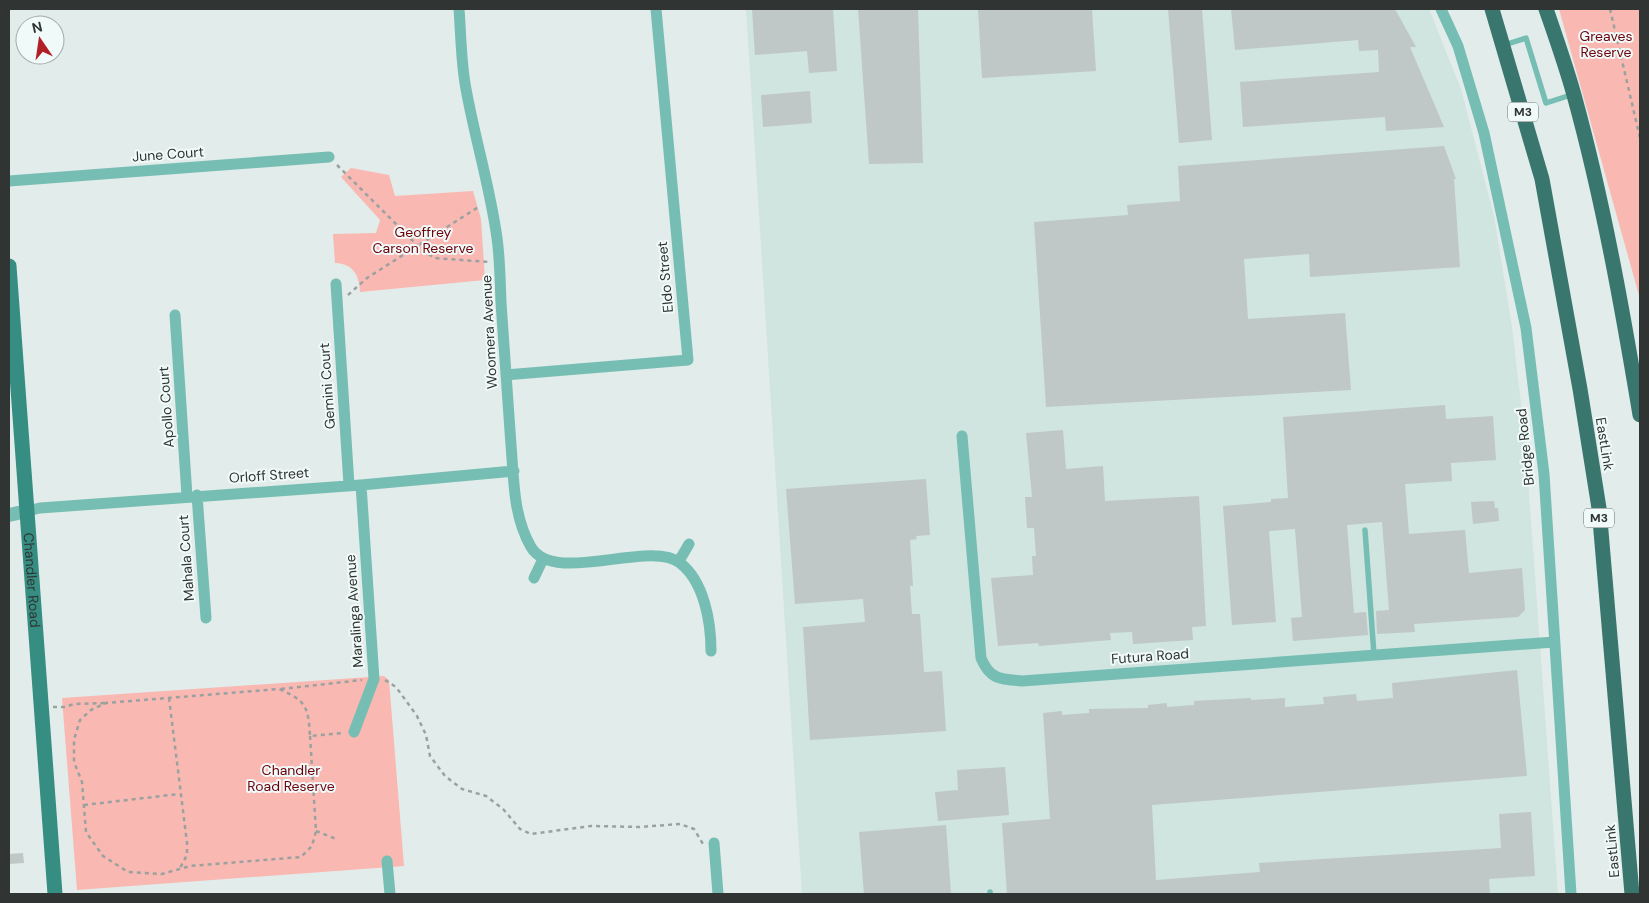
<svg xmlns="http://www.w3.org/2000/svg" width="1649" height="903" font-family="'DM Sans',sans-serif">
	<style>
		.built { fill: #d0e4e0 }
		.green { fill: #fab8b2 }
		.building { fill: #bfc8c6 }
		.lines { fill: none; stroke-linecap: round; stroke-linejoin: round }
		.path { stroke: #9aa2a0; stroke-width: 2.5; stroke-dasharray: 4 4; stroke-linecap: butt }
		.service { stroke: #76beb3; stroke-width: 5.5 }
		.minor { stroke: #76beb3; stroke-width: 11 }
		.tertiary { stroke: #76beb3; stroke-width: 14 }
		.primary { stroke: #368d81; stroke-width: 15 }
		.motorway { stroke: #39776e; stroke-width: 15 }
		.labels { text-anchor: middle; stroke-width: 4; stroke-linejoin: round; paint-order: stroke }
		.shield { fill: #f0faf8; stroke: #6a6f6e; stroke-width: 1 }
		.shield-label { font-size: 12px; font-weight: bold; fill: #303433 }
		.park-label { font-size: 14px; fill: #6d010c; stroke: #f0faf8 }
		.street-label { font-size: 14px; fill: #303433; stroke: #f0faf8 }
	</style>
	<rect width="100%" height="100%" fill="#e2ecea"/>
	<path class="built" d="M746 9H1429L1461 89 1494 216 1512 327 1525 438 1558 894H802Z"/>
	<path class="green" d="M1559 9H1640V299Z
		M351 168 389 175 395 196 473 191 481 219 485 280 360 292C359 274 353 264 335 263L333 234 376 233 380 220 341 177Z
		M384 676 389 680 404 866 77 890 62 698Z"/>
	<path class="building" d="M752 9H833L837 71 809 73 807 51 755 55Z
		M858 9H918L923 163 869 164Z
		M978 9H1092L1096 71 982 78Z
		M1168 9H1202L1212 140 1179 143Z
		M1231 9H1395L1416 47H1410L1444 127 1386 131 1385 117 1243 127 1240 82 1379 72 1378 50 1359 51 1358 40 1235 50Z
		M810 91 812 123 763 127 761 95Z
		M1444 146 1456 179H1454L1460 267 1310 277 1309 254 1244 259 1248 319 1345 313 1351 390 1046 407 1034 222 1128 215 1127 205 1180 201 1178 166Z
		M1445 405 1446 419 1493 416 1496 460 1451 463 1452 481 1405 484 1409 534 1465 530 1469 573 1522 568 1525 610 1518 617 1414 624 1415 632 1377 634 1376 611 1389 610 1382 522 1347 525 1354 613 1366 612 1368 635 1293 641 1291 618 1302 617 1295 529 1269 531 1276 622 1232 625 1223 506 1271 502V499L1288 498 1283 417Z
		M1063 430 1066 469 1103 466 1105 501 1199 496 1206 626 1192 627 1193 640 1133 644 1132 632 1110 633 1111 640 1039 646 1038 643 998 646 991 578 1033 575 1032 556H1036L1034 528H1027L1025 497H1032L1026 433Z
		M926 479 930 535 916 536 917 539 910 540 913 586H910L912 614H920L924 672 942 671 946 731 810 740 803 627 865 622 863 599 795 604 786 489Z
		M1494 501 1495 508H1498L1499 521 1473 524 1471 502Z
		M1517 670 1527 776 1152 805 1156 880 1260 872 1259 863 1501 848 1499 814 1531 812 1535 876 1489 879 1490 894H1007L1002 823 1050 819 1043 713 1062 711V715L1089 713V709L1148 708V705L1167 703V707L1194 705V701L1251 698V700L1285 698V707L1324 704 1323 697 1356 694 1357 701 1393 698 1392 683Z
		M1005 767 1009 815 938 821 935 792 958 790 957 770Z
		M946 825 951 894H864L859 832Z
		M23 853 24 863 9 864V854Z"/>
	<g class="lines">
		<path class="path" d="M1610 9 1640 138
			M337 165 418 246 434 258 489 262
			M348 295 367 278 480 206
			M385 680 396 687 417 716 426 735 430 756 445 776 462 789 486 796 503 809 520 829 531 834 591 826 639 827 680 824 694 829 703 844
			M281 689 362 680
			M169 698 187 843V855L180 868
			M53 707H65L74 704 105 703
			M310 736 316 831 312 846 301 857 190 866 162 874 128 872 103 856 86 832 82 782 74 762V740L80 720 91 710 106 703 279 689C307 701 308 707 310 736L343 733
			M84 805 179 794
			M316 831 336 839"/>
		<path class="service" d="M1504 45 1526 38 1546 103 1574 94
			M1365 530 1374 655
			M990 892V894"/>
		<path class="minor" d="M459 9C461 35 461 63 466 89 475 139 490 187 497 238 500 259 500 280 501 302 504 350 508 398 511 445 514 480 513 516 531 547 554 586 650 539 680 563 704 581 711 622 711 651
			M1441 9 1458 46 1484 133 1526 328 1544 474 1571 894
			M9 181 329 157
			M336 284 349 485
			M175 315 187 496
			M506 375 688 360 656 9
			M962 436 981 658C990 680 1001 679 1022 681L1554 642
			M197 495 206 618
			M27 511 40 508 361 485 514 471
			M679 561 689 544
			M534 578 543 559
			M354 732 374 679 361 485
			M714 843 718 894
			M387 861 390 894"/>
		<path class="tertiary" d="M9 515 27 511"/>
		<path class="primary" id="s1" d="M9 266 55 894"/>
		<path class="motorway" d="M1492 9 1542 179 1580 389 1599 508 1632 894
			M1546 9C1556 38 1566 66 1574 95 1603 200 1622 307 1640 415"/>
	</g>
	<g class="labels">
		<g class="shield">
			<rect x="1508" y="102.5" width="30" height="19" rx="4"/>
			<rect x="1584" y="508.5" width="30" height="19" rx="4"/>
		</g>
		<g class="shield-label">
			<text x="1523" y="116">M3</text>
			<text x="1599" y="522">M3</text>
		</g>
		<g class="park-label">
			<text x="1606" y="41">Greaves<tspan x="1606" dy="16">Reserve</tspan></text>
			<text x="423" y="237">Geoffrey<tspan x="423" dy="16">Carson Reserve</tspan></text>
			<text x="291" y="775">Chandler<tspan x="291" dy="16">Road Reserve</tspan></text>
		</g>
		<g class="street-label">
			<text transform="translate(168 154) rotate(-4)" y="5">June Court</text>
			<text transform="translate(665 277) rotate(-95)" y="5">Eldo Street</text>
			<text transform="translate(489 332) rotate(-93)" y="5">Woomera Avenue</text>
			<text transform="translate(327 386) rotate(-94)" y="5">Gemini Court</text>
			<text transform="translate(166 407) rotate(-94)" y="5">Apollo Court</text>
			<text transform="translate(1605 444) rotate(81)" y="5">EastLink</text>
			<text transform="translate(1525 447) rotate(-96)" y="5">Bridge Road</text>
			<text transform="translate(269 475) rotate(-4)" y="5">Orloff Street</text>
			<text transform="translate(186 558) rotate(-94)" y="5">Mahala Court</text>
			<text dy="5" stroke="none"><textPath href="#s1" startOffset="315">Chandler Road</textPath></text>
			<text transform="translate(354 611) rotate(-94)" y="5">Maralinga Avenue</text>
			<text transform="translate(1150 656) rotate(-4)" y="5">Futura Road</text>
			<text transform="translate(1612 851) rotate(-95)" y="5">EastLink</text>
		</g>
	</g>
	<rect width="1649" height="903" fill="none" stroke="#303433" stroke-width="20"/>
	<g transform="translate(40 40) rotate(347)"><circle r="24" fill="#f0faf8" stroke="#a3aba9"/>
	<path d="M0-4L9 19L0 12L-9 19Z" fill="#b12027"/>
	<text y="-8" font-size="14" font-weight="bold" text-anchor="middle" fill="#303433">N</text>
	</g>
</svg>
